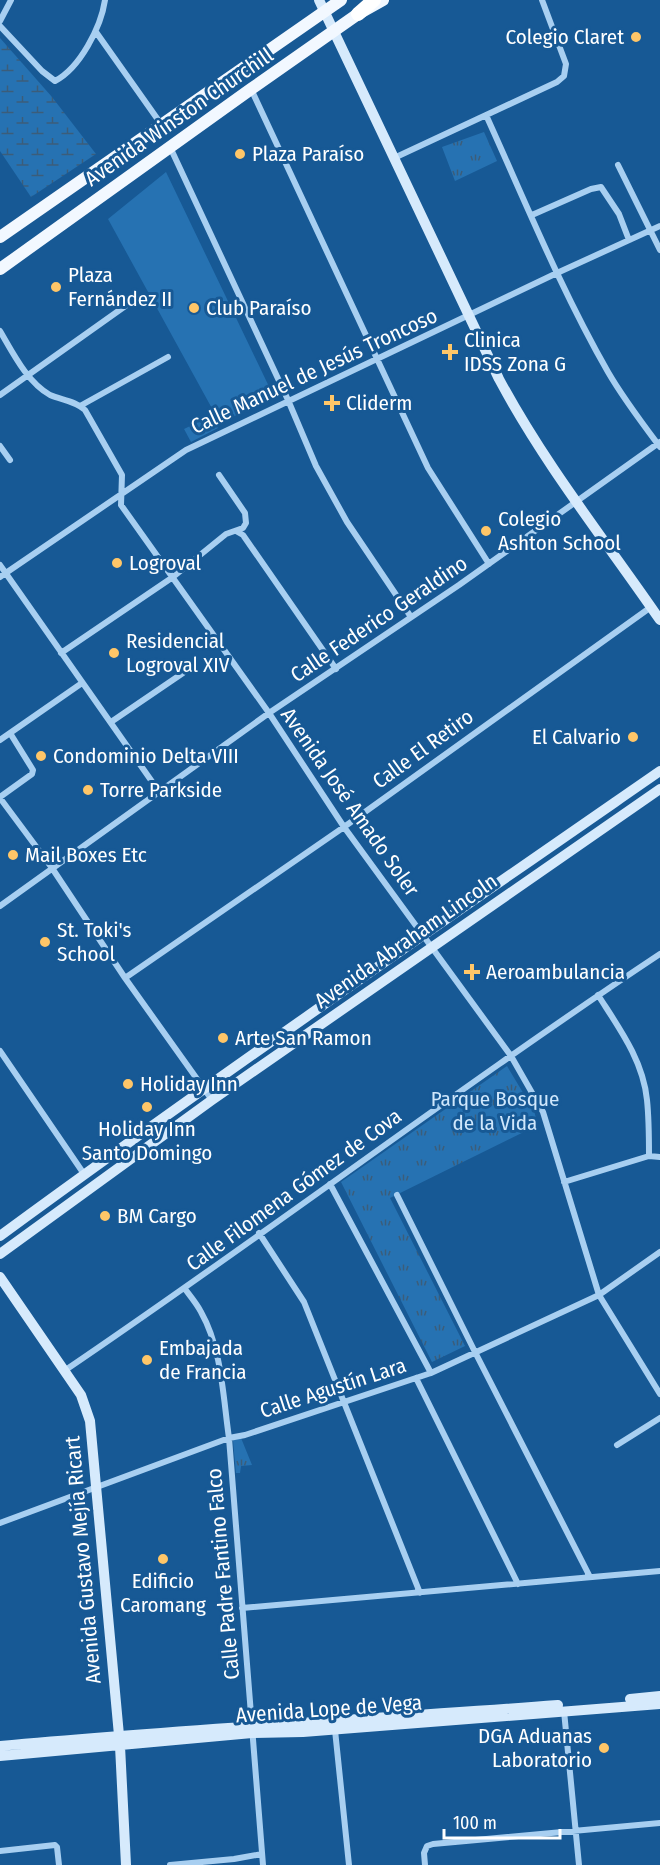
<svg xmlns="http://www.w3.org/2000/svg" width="660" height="1865" font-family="'Fira Sans Condensed',sans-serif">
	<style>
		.wetland { fill: url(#wetland-marsh) }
		.park { fill: url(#park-tufts) }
		.pitch { fill: #2672b2 }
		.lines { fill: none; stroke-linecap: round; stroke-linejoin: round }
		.street { stroke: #a8cff1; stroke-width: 6 }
		.secondary { stroke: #d6eafc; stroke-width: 10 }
		.primary { stroke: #f2f8ff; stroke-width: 12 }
		.highway { stroke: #fff; stroke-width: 14 }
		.poi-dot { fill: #ffc668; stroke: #175995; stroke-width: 2 }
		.labels { text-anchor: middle; stroke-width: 6; stroke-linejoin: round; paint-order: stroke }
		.poi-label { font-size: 21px; fill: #fff; stroke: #175995; text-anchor: start }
		.street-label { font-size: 21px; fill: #fff; stroke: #175995 }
		.park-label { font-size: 21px; fill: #cfe7fc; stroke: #175995 }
	</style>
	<defs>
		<pattern id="wetland-marsh" width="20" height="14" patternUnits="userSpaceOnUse" patternTransform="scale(1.5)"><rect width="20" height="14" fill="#2672b2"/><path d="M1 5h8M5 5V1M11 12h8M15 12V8" fill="none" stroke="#3b5d7a"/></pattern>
		<pattern id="park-tufts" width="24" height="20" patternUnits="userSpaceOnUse" patternTransform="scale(1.5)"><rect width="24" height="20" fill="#2672b2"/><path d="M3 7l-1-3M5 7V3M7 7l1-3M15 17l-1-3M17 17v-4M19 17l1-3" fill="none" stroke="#3b5d7a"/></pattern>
	</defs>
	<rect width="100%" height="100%" fill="#175995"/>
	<path class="wetland" d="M0 38 52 97 96 154 31 197 0 151Z"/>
	<path class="park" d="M484 132 497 161 455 181 442 147Z
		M507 1066 534 1111 538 1125 390 1198 465 1346 432 1362 341 1182Z
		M241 1438 252 1465 241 1466 240 1473H236L233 1440Z"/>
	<path class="pitch" d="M166 172 274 397 220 423 108 219Z
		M211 416 218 428 191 442 184 429Z"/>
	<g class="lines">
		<path class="street" d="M0 21 11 0
			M0 26 42 71 55 81C80 68 101 27 105 0
			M96 32 161 124
			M251 89 428 468 489 564
			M486 115C525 201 561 290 608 372 623 398 642 423 660 447
			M170 147 288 400 316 466 347 522 411 617
			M394 158 557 82 564 76 566 64 542 0
			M618 165 660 250
			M532 215 591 189 601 187 619 214 629 240
			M0 331C13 353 27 382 50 395 62 400 76 401 85 410L122 475 121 505 269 713 344 827 511 1056 543 1112 599 1295 660 1394
			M0 395 138 297
			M80 406 168 357
			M0 446 10 460
			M236 531 243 535 336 669
			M0 565 160 793
			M0 577 186 450 557 273 660 226
			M61 653 173 577 226 534 243 528 246 523 245 513 219 475
			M111 722 183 673
			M0 740 82 683
			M0 797 32 774 33 770 10 733
			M0 798 52 868 125 978 212 1100
			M0 906 269 713 459 585 660 442
			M125 978 344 827 651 607
			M598 995C619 1028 643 1060 647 1100 649 1119 649 1138 649 1156
			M0 1051 84 1174
			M564 1182 649 1156 660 1157
			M330 1184 431 1373
			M397 1195 475 1352 590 1577
			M259 1233 304 1302 420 1593
			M185 1289C191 1297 197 1304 201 1312 222 1349 223 1397 229 1438L263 1865
			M64 1371C265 1235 458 1088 660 954
			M416 1378 518 1584
			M617 1445 660 1418
			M0 1523 229 1438 245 1435 431 1373 599 1295 660 1252
			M242 1608 660 1571
			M564 1711 579 1865
			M335 1730 349 1865
			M0 1851 55 1845 57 1847 59 1865
			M170 1865 234 1859 262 1854
			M425 1865 424 1853 427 1846 433 1844 660 1823"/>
		<path class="secondary" d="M319 0 499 379C545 465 605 540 660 620
			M0 1236C217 1077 439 924 660 771
			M0 1254 212 1100 660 789
			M0 1277 81 1395 90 1421 120 1746 126 1865
			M630 1699 660 1696
			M0 1746C186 1729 372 1719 558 1705
			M0 1756 252 1733 303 1732 660 1704"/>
		<path class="primary" d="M0 237 341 0
			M0 269 251 89 358 14 383 0"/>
		<path class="highway" d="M358 14 374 0"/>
	</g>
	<g class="poi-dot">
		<circle cx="636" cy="37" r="6"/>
		<circle cx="240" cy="154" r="6"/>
		<circle cx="56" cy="287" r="6"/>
		<circle cx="194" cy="308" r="6"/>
		<path d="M447 343h6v6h6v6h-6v6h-6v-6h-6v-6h6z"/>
		<path d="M329 394h6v6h6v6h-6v6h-6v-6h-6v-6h6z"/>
		<circle cx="486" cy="531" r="6"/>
		<circle cx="117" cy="563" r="6"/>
		<circle cx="114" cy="653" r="6"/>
		<circle cx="633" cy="737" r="6"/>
		<circle cx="41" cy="756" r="6"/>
		<circle cx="88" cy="790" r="6"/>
		<circle cx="13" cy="855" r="6"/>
		<circle cx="45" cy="942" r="6"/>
		<path d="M469 963h6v6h6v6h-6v6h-6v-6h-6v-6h6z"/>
		<circle cx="223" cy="1038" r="6"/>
		<circle cx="128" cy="1084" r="6"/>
		<circle cx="147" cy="1107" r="6"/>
		<circle cx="105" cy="1216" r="6"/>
		<circle cx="147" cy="1360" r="6"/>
		<circle cx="163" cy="1559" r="6"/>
		<circle cx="604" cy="1748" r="6"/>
	</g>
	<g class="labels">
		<g class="poi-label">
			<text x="624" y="44" text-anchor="end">Colegio Claret</text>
			<text x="252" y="161">Plaza Paraíso</text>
			<text x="68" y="282">Plaza<tspan x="68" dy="24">Fernández II</tspan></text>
			<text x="206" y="315">Club Paraíso</text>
			<text x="464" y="347">Clinica<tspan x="464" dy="24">IDSS Zona G</tspan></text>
			<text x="346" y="410">Cliderm</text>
			<text x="498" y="526">Colegio<tspan x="498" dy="24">Ashton School</tspan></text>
			<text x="129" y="570">Logroval</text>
			<text x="126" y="648">Residencial<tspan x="126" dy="24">Logroval XIV</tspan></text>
			<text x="621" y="744" text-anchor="end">El Calvario</text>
			<text x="53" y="763">Condominio Delta VIII</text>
			<text x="100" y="797">Torre Parkside</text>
			<text x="25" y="862">Mail Boxes Etc</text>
			<text x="57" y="937">St. Toki's<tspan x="57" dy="24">School</tspan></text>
			<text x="486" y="979">Aeroambulancia</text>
			<text x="235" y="1045">Arte San Ramon</text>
			<text x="140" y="1091">Holiday Inn</text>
			<text x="147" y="1136" text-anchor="middle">Holiday Inn<tspan x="147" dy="24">Santo Domingo</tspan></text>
			<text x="117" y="1223">BM Cargo</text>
			<text x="159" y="1355">Embajada<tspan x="159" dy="24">de Francia</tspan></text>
			<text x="163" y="1588" text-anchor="middle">Edificio<tspan x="163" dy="24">Caromang</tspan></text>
			<text x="592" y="1743" text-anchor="end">DGA Aduanas<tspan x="592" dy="24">Laboratorio</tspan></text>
		</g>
		<g class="street-label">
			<text transform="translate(179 117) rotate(-35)" y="7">Avenida Winston Churchill</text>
			<text transform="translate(314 371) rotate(-25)" y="7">Calle Manuel de Jesús Troncoso</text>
			<text transform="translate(379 619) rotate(-34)" y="7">Calle Federico Geraldino</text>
			<text transform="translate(423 749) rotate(-36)" y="7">Calle El Retiro</text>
			<text transform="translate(350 802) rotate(55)" y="7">Avenida José Amado Soler</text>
			<text transform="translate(406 941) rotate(-35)" y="7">Avenida Abraham Lincoln</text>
			<text transform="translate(294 1190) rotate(-36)" y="7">Calle Filomena Gómez de Cova</text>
			<text transform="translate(333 1388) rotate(-18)" y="7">Calle Agustín Lara</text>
			<text transform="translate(83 1560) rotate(-95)" y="7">Avenida Gustavo Mejía Ricart</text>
			<text transform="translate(223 1574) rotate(-95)" y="7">Calle Padre Fantino Falco</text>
			<text transform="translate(329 1709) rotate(-4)" y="7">Avenida Lope de Vega</text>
		</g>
		<g class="park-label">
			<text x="495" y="1106">Parque Bosque<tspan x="495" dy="24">de la Vida</tspan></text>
		</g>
	</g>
	<path d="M444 1829v9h116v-9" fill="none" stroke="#ffffff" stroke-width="3"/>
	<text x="453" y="1829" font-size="18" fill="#ffffff" stroke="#175995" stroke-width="4.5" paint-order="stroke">100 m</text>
</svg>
